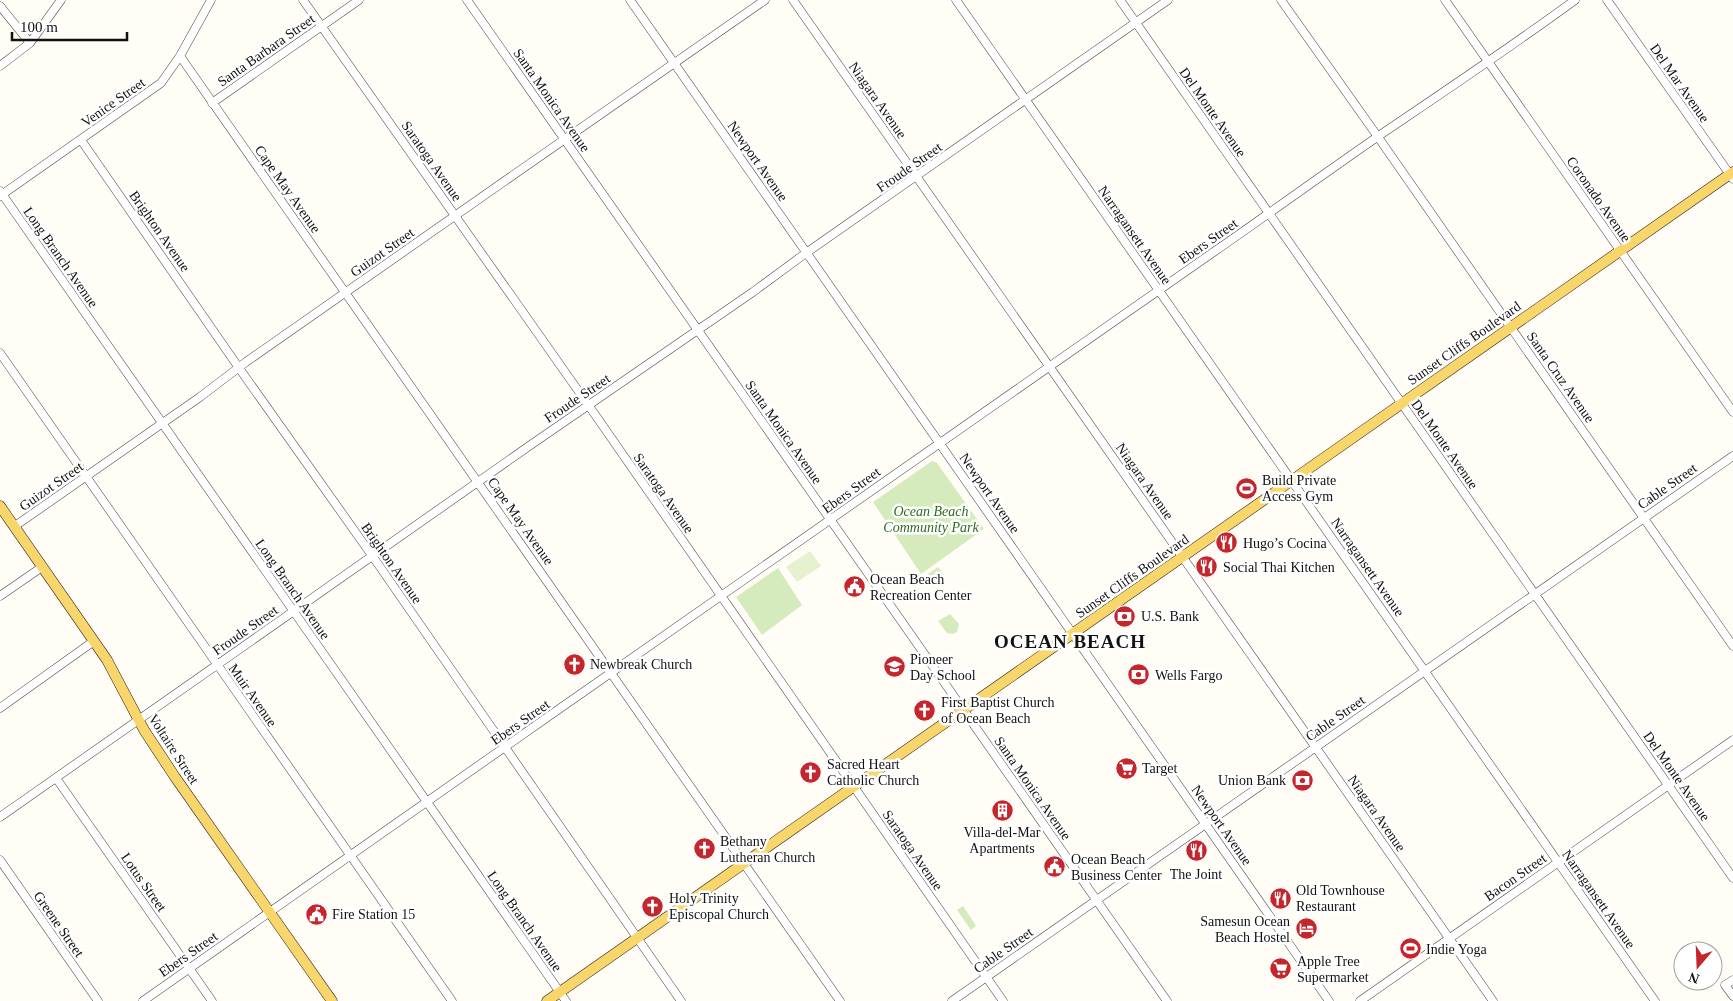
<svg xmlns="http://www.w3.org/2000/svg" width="1733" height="1001" font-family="Georgia,serif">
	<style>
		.green { fill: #d5ebbd }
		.pitch { fill: #e6f2cf }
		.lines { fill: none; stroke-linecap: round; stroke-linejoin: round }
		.minor-casing { stroke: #444; stroke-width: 9 }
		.major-casing { stroke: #222; stroke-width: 11 }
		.minor { stroke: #fff; stroke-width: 8 }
		.major { stroke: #f9d66b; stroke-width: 10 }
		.labels { text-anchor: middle; stroke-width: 5; stroke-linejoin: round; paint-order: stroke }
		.street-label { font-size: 14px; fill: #111; stroke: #fff }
		.poi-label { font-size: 14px; fill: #111; stroke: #fff; text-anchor: start }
		.park-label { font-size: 14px; font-style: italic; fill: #2f6b1f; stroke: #fff }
		.district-label { font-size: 19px; font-weight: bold; letter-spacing: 1px; fill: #111; stroke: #fff }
	</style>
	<rect width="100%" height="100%" fill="#fffdf5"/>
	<path class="green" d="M932 461 937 463 984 529 921 574 873 502Z
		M938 567 946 579 938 585 933 584 928 574Z
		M778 568 802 605 762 635 736 597Z
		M950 614 959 624 957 632 953 634 947 633 938 621Z
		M963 906 976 926 971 930 957 910Z"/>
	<path class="pitch" d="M810 551 821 566 797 582 786 567Z"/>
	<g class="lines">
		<defs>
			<path id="minor" d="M303 0 596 416 1003 1001
				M467 0 1167 1001
				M630 0 1329 1001
				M793 0 1493 1001
				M956 0 1655 1001
				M1120 0 1733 878
				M1281 0 1378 137 1733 646
				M1445 0 1733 412
				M1607 0 1733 179
				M0 6 30 43
				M180 56 840 1001
				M0 66 30 43 61 0
				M212 103 359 0
				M81 140 239 368 378 564 681 1001
				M0 191 566 1001
				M0 196 161 83 180 56 211 0
				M0 353 452 1001
				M15 526 200 397 246 362 509 178 765 0
				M0 596 42 567
				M0 708 94 641
				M56 778 212 1001
				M0 817 532 444 753 292 806 253 1168 0
				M0 860 98 1001
				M1733 980 1725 985 1733 996
				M143 1001C499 749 858 502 1215 251 1270 213 1325 173 1380 135 1445 91 1511 47 1575 0
				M952 1001 1733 456
				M1360 1001 1733 740"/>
			<path id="major" d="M0 506 107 660 144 730 175 777 332 1001
				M547 1001 1733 172"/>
		</defs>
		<use href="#minor" class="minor-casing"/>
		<use href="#major" class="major-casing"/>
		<use href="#minor" class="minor"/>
		<use href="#major" class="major"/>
	</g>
	<defs>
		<symbol id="stadium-disc" viewBox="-11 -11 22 22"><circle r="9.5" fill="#c4262e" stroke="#fff"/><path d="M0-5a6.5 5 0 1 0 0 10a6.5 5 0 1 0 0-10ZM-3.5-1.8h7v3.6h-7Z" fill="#fff"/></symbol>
		<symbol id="restaurant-disc" viewBox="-11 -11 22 22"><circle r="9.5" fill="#c4262e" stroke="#fff"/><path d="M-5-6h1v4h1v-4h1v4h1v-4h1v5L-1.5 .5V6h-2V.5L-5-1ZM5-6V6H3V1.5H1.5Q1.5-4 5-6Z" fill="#fff"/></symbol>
		<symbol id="civic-disc" viewBox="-11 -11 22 22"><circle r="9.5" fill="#c4262e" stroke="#fff"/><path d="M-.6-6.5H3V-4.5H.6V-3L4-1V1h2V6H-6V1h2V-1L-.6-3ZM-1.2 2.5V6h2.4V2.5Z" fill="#fff"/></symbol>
		<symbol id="bank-disc" viewBox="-11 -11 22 22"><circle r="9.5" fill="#c4262e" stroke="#fff"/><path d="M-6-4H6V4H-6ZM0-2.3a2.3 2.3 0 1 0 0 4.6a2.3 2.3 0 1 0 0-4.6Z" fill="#fff"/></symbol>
		<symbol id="church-disc" viewBox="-11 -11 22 22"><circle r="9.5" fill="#c4262e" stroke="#fff"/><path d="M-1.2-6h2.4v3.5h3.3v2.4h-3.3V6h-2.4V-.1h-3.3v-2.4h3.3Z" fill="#fff"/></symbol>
		<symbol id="school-disc" viewBox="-11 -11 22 22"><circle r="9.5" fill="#c4262e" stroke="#fff"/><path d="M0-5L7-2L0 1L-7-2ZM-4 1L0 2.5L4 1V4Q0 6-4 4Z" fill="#fff"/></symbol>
		<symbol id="supermarket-disc" viewBox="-11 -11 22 22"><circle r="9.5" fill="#c4262e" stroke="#fff"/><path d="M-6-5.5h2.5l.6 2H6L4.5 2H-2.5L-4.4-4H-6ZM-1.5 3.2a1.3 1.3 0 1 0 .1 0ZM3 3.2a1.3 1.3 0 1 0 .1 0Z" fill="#fff"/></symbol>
		<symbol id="building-disc" viewBox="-11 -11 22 22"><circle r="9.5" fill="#c4262e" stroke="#fff"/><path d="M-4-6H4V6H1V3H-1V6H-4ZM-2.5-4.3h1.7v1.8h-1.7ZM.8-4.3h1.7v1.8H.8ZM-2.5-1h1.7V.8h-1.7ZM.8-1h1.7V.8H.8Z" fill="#fff"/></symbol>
		<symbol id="hotel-disc" viewBox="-11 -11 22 22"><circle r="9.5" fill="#c4262e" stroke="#fff"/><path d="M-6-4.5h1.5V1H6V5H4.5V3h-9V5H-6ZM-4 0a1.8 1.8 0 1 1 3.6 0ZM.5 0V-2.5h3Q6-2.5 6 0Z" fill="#fff"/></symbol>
	</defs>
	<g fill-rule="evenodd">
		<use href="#stadium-disc" x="1234" y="476" width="25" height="25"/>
		<use href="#restaurant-disc" x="1214" y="530" width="25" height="25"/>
		<use href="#restaurant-disc" x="1194" y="554" width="25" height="25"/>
		<use href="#civic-disc" x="842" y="574" width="25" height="25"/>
		<use href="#bank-disc" x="1112" y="604" width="25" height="25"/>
		<use href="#church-disc" x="562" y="652" width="25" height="25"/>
		<use href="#school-disc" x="882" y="654" width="25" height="25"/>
		<use href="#bank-disc" x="1126" y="662" width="25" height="25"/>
		<use href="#church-disc" x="912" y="698" width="25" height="25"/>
		<use href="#supermarket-disc" x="1114" y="756" width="25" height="25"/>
		<use href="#church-disc" x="798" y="760" width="25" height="25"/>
		<use href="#bank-disc" x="1290" y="768" width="25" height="25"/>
		<use href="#building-disc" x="990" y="798" width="25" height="25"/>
		<use href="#church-disc" x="692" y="836" width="25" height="25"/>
		<use href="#restaurant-disc" x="1184" y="838" width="25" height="25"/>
		<use href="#civic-disc" x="1042" y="854" width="25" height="25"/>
		<use href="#restaurant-disc" x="1268" y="886" width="25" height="25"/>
		<use href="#church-disc" x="640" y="894" width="25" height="25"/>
		<use href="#civic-disc" x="304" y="902" width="25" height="25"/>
		<use href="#hotel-disc" x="1294" y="916" width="25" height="25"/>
		<use href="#stadium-disc" x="1398" y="936" width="25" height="25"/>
		<use href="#supermarket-disc" x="1268" y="956" width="25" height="25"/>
	</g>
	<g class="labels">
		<g class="street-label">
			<text transform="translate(266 50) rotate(-35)" y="5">Santa Barbara Street</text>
			<text transform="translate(1680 83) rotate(55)" y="5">Del Mar Avenue</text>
			<text transform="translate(552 100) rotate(55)" y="5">Santa Monica Avenue</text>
			<text transform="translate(878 100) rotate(55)" y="5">Niagara Avenue</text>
			<text transform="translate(113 102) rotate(-35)" y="5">Venice Street</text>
			<text transform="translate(1213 112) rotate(55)" y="5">Del Monte Avenue</text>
			<text transform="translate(432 161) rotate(55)" y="5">Saratoga Avenue</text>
			<text transform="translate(758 161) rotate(55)" y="5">Newport Avenue</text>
			<text transform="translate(909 167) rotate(-35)" y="5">Froude Street</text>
			<text transform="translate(288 189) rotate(55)" y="5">Cape May Avenue</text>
			<text transform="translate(1599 199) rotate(55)" y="5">Coronado Avenue</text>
			<text transform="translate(160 231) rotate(55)" y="5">Brighton Avenue</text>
			<text transform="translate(1135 235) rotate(55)" y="5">Narragansett Avenue</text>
			<text transform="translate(1208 241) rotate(-35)" y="5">Ebers Street</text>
			<text transform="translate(382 252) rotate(-35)" y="5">Guizot Street</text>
			<text transform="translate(61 257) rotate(55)" y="5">Long Branch Avenue</text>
			<text transform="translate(1464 343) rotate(-35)" y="5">Sunset Cliffs Boulevard</text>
			<text transform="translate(1561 377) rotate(55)" y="5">Santa Cruz Avenue</text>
			<text transform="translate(577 398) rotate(-34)" y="5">Froude Street</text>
			<text transform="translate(784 432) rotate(55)" y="5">Santa Monica Avenue</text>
			<text transform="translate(1445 444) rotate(55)" y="5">Del Monte Avenue</text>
			<text transform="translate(1145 481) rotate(55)" y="5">Niagara Avenue</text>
			<text transform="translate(51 486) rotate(-35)" y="5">Guizot Street</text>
			<text transform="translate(1667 486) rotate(-35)" y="5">Cable Street</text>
			<text transform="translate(851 490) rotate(-36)" y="5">Ebers Street</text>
			<text transform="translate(664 493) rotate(55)" y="5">Saratoga Avenue</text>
			<text transform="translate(990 493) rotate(55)" y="5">Newport Avenue</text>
			<text transform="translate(521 521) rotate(55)" y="5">Cape May Avenue</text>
			<text transform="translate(392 563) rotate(55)" y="5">Brighton Avenue</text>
			<text transform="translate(1368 567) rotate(55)" y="5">Narragansett Avenue</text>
			<text transform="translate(1132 576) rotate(-35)" y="5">Sunset Cliffs Boulevard</text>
			<text transform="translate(293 589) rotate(55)" y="5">Long Branch Avenue</text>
			<text transform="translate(245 630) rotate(-35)" y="5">Froude Street</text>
			<text transform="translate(253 695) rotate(55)" y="5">Muir Avenue</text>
			<text transform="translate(1335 718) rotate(-35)" y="5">Cable Street</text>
			<text transform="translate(520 722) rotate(-35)" y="5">Ebers Street</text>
			<text transform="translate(174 749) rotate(57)" y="5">Voltaire Street</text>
			<text transform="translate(1677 776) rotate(55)" y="5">Del Monte Avenue</text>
			<text transform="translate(1033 788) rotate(55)" y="5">Santa Monica Avenue</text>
			<text transform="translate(1377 813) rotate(55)" y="5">Niagara Avenue</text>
			<text transform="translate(1222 825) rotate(55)" y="5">Newport Avenue</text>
			<text transform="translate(913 850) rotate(55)" y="5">Saratoga Avenue</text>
			<text transform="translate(1515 877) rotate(-35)" y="5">Bacon Street</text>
			<text transform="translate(144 882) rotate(55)" y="5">Lotus Street</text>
			<text transform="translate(1599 899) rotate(55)" y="5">Narragansett Avenue</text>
			<text transform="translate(525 921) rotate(55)" y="5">Long Branch Avenue</text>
			<text transform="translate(59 924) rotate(55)" y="5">Greene Street</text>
			<text transform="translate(1003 950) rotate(-35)" y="5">Cable Street</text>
			<text transform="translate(188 954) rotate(-35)" y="5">Ebers Street</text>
		</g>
		<g class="poi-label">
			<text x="1262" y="485">Build Private<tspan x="1262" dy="16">Access Gym</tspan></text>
			<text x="1243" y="548">Hugo’s Cocina</text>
			<text x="1223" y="572">Social Thai Kitchen</text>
			<text x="870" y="584">Ocean Beach<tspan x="870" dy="16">Recreation Center</tspan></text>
			<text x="1141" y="621">U.S. Bank</text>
			<text x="910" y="664">Pioneer<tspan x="910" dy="16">Day School</tspan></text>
			<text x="590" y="669">Newbreak Church</text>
			<text x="1155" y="680">Wells Fargo</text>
			<text x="941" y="707">First Baptist Church<tspan x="941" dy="16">of Ocean Beach</tspan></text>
			<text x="827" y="769">Sacred Heart<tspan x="827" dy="16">Catholic Church</tspan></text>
			<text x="1142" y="773">Target</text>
			<text x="1286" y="785" text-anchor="end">Union Bank</text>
			<text x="1002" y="837" text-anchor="middle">Villa-del-Mar<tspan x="1002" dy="16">Apartments</tspan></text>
			<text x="720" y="846">Bethany<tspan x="720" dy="16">Lutheran Church</tspan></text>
			<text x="1071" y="864">Ocean Beach<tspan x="1071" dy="16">Business Center</tspan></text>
			<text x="1196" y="879" text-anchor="middle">The Joint</text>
			<text x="1296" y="895">Old Townhouse<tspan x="1296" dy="16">Restaurant</tspan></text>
			<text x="669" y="903">Holy Trinity<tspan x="669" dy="16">Episcopal Church</tspan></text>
			<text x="332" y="919">Fire Station 15</text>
			<text x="1290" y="926" text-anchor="end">Samesun Ocean<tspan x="1290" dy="16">Beach Hostel</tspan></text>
			<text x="1426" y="954">Indie Yoga</text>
			<text x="1297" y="966">Apple Tree<tspan x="1297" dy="16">Supermarket</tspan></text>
		</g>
		<g class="park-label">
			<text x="931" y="516">Ocean Beach<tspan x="931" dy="16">Community Park</tspan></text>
		</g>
		<g class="district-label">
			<text x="1070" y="648">OCEAN BEACH</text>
		</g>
	</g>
	<g transform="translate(1698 966) rotate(199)"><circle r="24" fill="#ffffff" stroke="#a0a0a0"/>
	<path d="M0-4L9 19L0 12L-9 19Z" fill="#c4262e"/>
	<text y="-8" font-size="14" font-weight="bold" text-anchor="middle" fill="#111111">N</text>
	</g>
	<path d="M12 32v8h115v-8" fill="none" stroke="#111111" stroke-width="2.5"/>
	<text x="20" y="32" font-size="15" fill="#111111" stroke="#ffffff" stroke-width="4" paint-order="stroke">100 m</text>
</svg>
